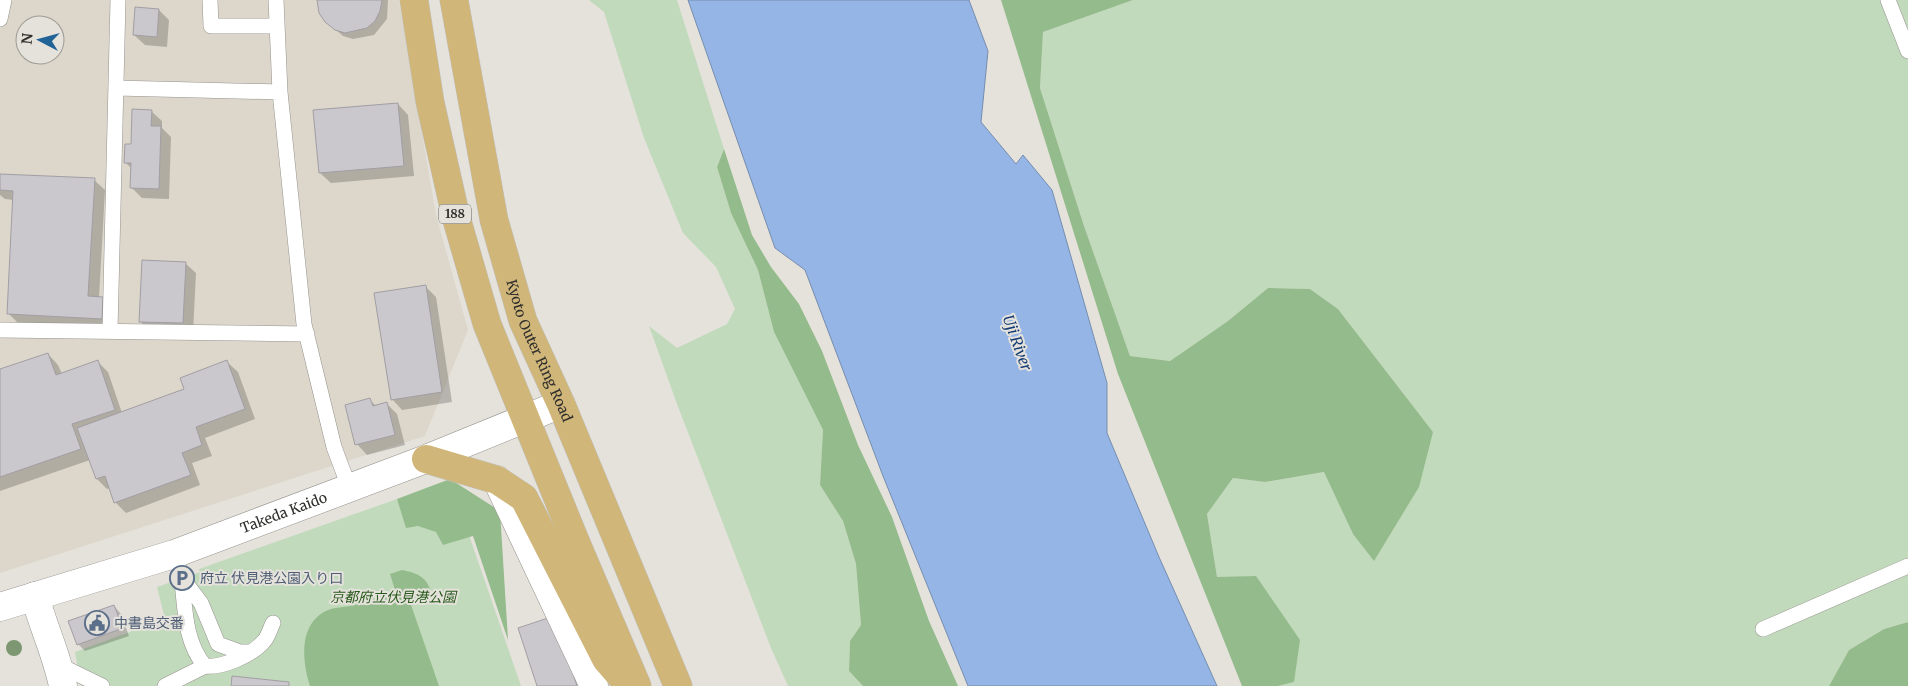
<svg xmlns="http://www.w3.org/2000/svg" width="1908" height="686" font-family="Merriweather,'Noto Sans JP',serif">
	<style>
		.built { fill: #dcd7ca; fill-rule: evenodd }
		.green { fill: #c2dabc }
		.forest { fill: #94bb8b }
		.water { fill: #94b5e5; stroke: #768dae }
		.shadow { fill: #0003 }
		.building { fill: #cac8cd; stroke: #a19ea4 }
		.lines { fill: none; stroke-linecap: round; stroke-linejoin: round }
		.service-casing { stroke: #96938e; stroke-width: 16 }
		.minor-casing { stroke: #96938e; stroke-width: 29 }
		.secondary-casing { stroke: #96938e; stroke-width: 29 }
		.primary-casing { stroke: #c1c1c0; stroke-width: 29 }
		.service { stroke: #fff; stroke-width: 15 }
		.minor { stroke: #fff; stroke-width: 28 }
		.secondary { stroke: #fff; stroke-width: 28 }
		.primary { stroke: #d0b679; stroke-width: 28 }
		.tree { fill: #7c9771 }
		.labels { text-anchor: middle; stroke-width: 4; stroke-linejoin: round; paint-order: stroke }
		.shield { fill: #e5e2dc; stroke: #666561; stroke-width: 1 }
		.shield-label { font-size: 12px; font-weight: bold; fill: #302f2c }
		.street-label { font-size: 14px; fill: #302f2c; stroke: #e5e2dc }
		.service-label { font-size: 14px; fill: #4e5e75; stroke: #e5e2dc; text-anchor: start }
		.park-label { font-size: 14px; font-style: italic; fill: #27591a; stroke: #e5e2dc }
		.water-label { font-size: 15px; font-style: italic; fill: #113a73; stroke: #e5e2dc }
	</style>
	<rect width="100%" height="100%" fill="#e5e2dc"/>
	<path class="built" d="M0 0H399L436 215 468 330 425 436 0 573ZM25 25H55V55H25Z"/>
	<path class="green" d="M589 0H677L724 149 717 167 731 213 758 270 774 332 823 430 820 485 843 521 856 564 861 625 850 641 849 671 863 686H788L771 648 677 404 649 326 677 348 727 324 735 309 716 267 683 233 644 138 604 12Z
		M1133 0H1908V622L1884 629 1849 650 1829 686H1278L1294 682 1217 577 1207 514 1233 478 1265 482 1325 472 1353 534 1433 432 1338 309 1310 289 1268 288 1228 321 1170 361 1130 356 1084 226 1040 88 1043 32Z
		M451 483 521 686H81L75 652 165 619 157 587 200 572 199 569 397 499 398 501Z"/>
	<path class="forest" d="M1001 0H1133L1043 32 1040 88 1084 226 1130 356 1170 361 1228 321 1268 288 1310 289 1338 309 1433 432 1419 487 1374 561 1353 534 1324 472 1265 482 1233 478 1207 514 1217 577 1256 576 1300 640 1294 682 1278 686H1242L1118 374Z
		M724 149 752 235 771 267 799 304 822 351 858 445 892 517 929 621 958 686H863L849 671 850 641 861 625 856 564 843 521 820 485 823 430 774 332 758 270 731 213 717 167Z
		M450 479 500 511 508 640 473 536 443 545 436 532 418 526 406 528 397 499Z
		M402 570C417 573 427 577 431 592L409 599 439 686H310C302 661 298 623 328 610 338 606 348 608 358 604 371 600 383 595 395 590L390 574Z
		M1908 622V686H1829L1849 650 1884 629Z"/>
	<path class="water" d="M688 0H969L988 51 981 122 1016 164 1023 155 1052 190 1107 383V433L1159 557 1217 686H968L883 476 805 270 775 248Z"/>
	<path class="shadow" d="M319 0H388L387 19 374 35 353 39 343 36 327 22Z
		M159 10 169 20 167 47 145 45 134 35Z
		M398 104 408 115 414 176 331 183 320 173Z
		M151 111 162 121V128L171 137 169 199 142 198 132 188V169L125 162Z
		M0 175 94 180 105 190 99 298H103L113 308 112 329 19 324 8 313 14 200 5 199 0 195Z
		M185 263 196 273 193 333 151 332 140 321Z
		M426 287 436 297 452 402 402 410 392 399Z
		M48 354 58 365 62 374 98 362 108 372 122 413 185 390 227 362 238 372 255 419 205 438 212 456 192 463 200 485 126 513 115 502 110 488 107 489 97 479 90 460 0 491V371Z
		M370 400 376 406 386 403 397 414 405 445 367 455 357 444Z
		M114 606 121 614 129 636 85 651 78 644Z"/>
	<path class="building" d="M317 0H382L380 11 375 21 367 28 345 33 335 30 325 22 319 13Z
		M135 7 159 9 157 37 133 35Z
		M398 103 404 166 319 173 313 110Z
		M132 109 152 110 151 126H161L159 189 130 188 131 163H124L125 144H131Z
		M0 174 95 178 88 296 103 297 102 319 7 314 13 191 0 190Z
		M142 260 186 262 183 323 139 322Z
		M426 285 442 392 391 400 374 293Z
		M48 353 56 375 98 360 115 410 72 424 81 449 0 477V369Z
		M227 360 245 409 196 427 202 445 182 453 191 475 114 503 105 476 96 479 77 428 184 389 180 378Z
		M370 398 373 406 387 402 395 435 355 445 345 405Z
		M114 605 123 628 77 645 68 621Z
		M554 616 577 686H537L518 628Z
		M232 676 289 682V686H231Z"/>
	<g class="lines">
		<defs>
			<path id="service" d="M210 0 211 26H277
				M276 0 280 92 304 324 334 447 349 487
				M1888 0 1908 51
				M0 19 4 0
				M116 88 280 92
				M0 330 307 334
				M110 331 118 0
				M174 554C177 563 181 572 182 581 185 609 185 643 205 666 223 668 252 655 264 641 268 637 270 629 273 623
				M182 578 201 603 218 644 240 652H249
				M1763 629 1908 566
				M59 665 102 686
				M165 686 205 666"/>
			<path id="minor" d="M497 480 594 686
				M35 596C43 627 57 655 63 686"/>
			<g id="secondary">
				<path id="s1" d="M0 607 174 554 426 459 561 404"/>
			</g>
			<g id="primary">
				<path d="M414 0 430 102 456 217 487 324 574 538 637 686"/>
				<path id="s2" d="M454 0 494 220 523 321 561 404 678 686"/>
				<path d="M426 459 497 480 524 498 606 659 619 674"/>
			</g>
		</defs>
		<use href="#service" class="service-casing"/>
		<use href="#minor" class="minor-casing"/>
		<use href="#secondary" class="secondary-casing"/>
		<use href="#primary" class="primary-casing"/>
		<use href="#service" class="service"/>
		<use href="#minor" class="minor"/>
		<use href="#secondary" class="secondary"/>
		<use href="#primary" class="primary"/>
	</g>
	<circle class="tree" cx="14" cy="648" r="8"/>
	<defs>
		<symbol id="parking-ring" viewBox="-11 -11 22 22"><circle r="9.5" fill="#e5e2dc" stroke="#5c6f8a" stroke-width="1.5"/><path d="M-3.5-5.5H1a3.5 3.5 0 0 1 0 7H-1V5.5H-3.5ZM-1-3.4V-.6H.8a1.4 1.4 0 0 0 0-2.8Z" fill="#5c6f8a"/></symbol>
		<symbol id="civic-ring" viewBox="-11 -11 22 22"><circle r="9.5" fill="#e5e2dc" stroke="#5c6f8a" stroke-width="1.5"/><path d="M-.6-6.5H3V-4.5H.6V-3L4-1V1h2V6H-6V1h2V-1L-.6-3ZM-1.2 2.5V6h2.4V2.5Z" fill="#5c6f8a"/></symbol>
	</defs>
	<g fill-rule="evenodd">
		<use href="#parking-ring" x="168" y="564" width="28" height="28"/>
		<use href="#civic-ring" x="83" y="609" width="28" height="28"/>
	</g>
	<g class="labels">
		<rect class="shield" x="439" y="204.5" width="32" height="19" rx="4"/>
		<g class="shield-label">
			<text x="455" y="218">188</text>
		</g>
		<g class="street-label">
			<text dy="5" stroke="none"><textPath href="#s2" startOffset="362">Kyoto Outer Ring Road</textPath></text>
			<text dy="5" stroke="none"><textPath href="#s1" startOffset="299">Takeda Kaido</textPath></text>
		</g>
		<g class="service-label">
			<text x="200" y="583">府立 伏見港公園入り口</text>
			<text x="114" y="628">中書島交番</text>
		</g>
		<g class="park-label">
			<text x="393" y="602">京都府立伏見港公園</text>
		</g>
		<g class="water-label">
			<text transform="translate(1017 343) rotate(70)" y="5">Uji River</text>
		</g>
	</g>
	<g transform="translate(40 40) rotate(276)"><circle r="24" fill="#e5e2dc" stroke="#9d9a96"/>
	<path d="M0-4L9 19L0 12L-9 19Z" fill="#216297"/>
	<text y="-8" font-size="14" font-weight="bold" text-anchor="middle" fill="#302f2c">N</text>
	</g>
</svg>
